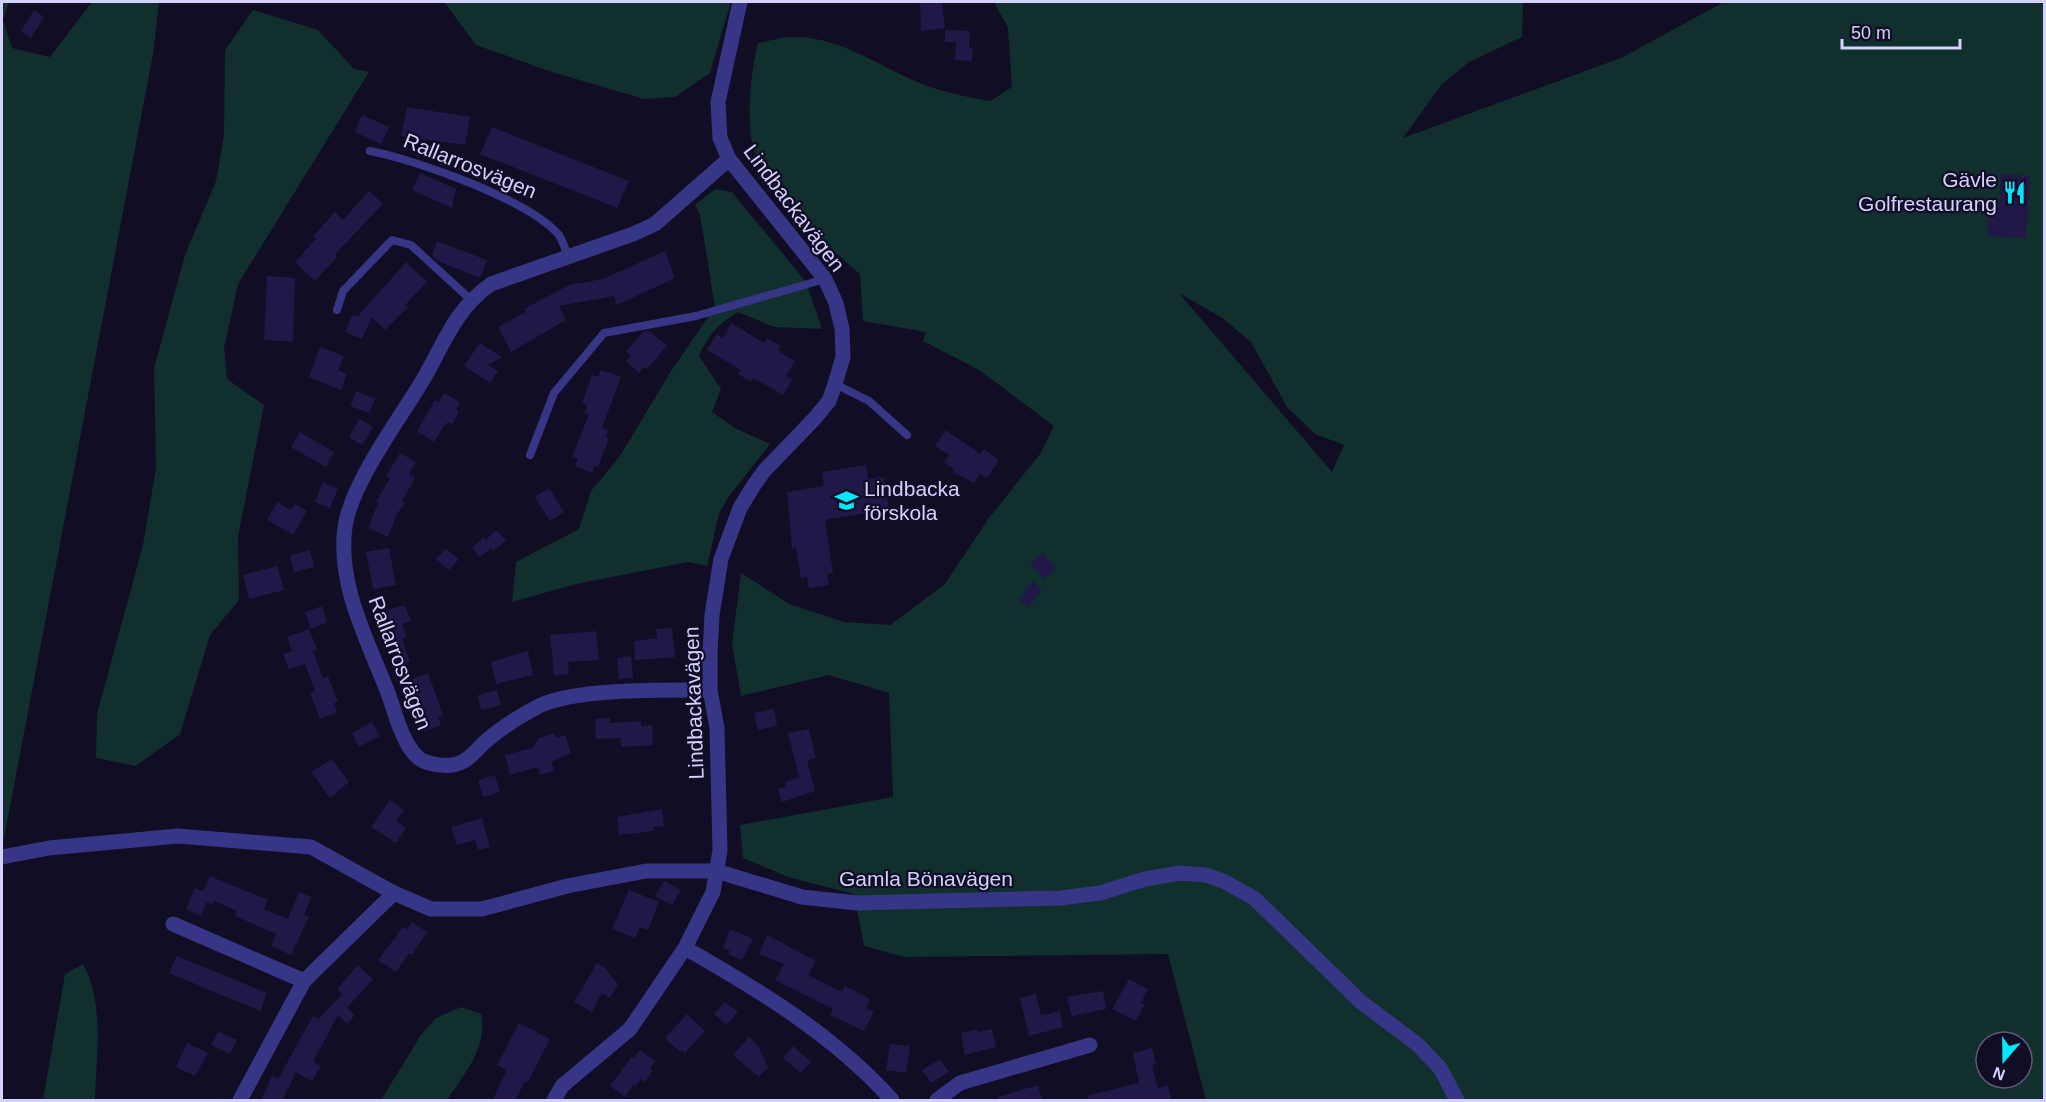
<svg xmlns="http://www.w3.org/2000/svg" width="2046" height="1102" font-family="Arial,sans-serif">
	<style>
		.green { fill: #102f2d; fill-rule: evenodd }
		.building { fill: #211847 }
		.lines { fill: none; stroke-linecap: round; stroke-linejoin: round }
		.service { stroke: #373686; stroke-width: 8 }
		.minor { stroke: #373686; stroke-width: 15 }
		.labels { text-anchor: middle; stroke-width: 4.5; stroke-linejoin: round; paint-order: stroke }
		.street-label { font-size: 21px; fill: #d5d1ff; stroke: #110d25 }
		.poi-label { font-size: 21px; fill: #d5d1ff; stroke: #110d25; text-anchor: end }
	</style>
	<rect width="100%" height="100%" fill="#110d25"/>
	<path class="green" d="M2 2H9L3 20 12 48 50 57 92 2H159L153 54 2 849Z
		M444 2H731L710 73 675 97 644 99 549 71 476 45Z
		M994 2H1523L1522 37 1469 62 1442 84 1403 138 1621 58 1724 2H2044V1100H1206L1168 954 905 957 864 946 854 894 788 877 743 858 740 825 893 797 889 693 829 675 741 696 732 644 741 573 789 604 844 622 890 625 944 585 989 518 1040 454 1054 426 979 370 923 341 926 332 863 321 860 274C820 240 777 201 755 153 745 129 751 68 758 43 769 41 782 37 794 37 836 37 870 60 906 77 932 90 962 96 990 101L1012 87 1008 28ZM1179 293 1224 319 1251 342 1287 407 1315 434 1344 445 1332 472ZM1986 1042H2022V1078H1986Z
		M253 10 318 30 354 69 369 72 238 284 224 348 227 379 264 405 238 537 239 600 210 635 180 734 136 766 96 758 97 714 143 545 156 468 154 368 185 255 216 181 224 135 225 50Z
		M715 189 732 192 806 282 822 329 774 327 738 312C718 324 708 335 699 356L721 389 712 412 735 428 770 444 727 499 719 514 707 566 688 562 576 584 512 602 516 562 579 529 591 491 620 456 671 371 715 307 700 215 695 205Z
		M83 964C105 1003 96 1057 95 1100H43L65 974Z
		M461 1007 481 1014C488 1046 465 1074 447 1100H381L421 1035 436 1018Z"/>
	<path class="building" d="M920 2H942L945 28 921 31Z
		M34 10 44 17 31 38 21 31Z
		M945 30 970 31 969 48 973 49 972 61 955 60 956 42H945Z
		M407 107 470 117 465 145 401 136Z
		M362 115 389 127 381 144 355 132Z
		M492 127 629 181 617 208 480 154Z
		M420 173 456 189 452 208 412 190Z
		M2001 174 2030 176 2026 238 1987 236 1989 209H1999Z
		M369 191 383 204 335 254 337 257 315 281 295 262 316 239 313 236 335 212 343 220Z
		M437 241 487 260 480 278 438 261 432 256Z
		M665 251 675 278 617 305 614 296 559 306 566 320 511 352 498 327 526 312 524 309 569 285 603 279Z
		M406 262 427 282 405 305 408 307 385 330 372 317 362 339 345 332 352 316H358Z
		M267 276 295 278 293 342 264 340Z
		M731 323 764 343 767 338 781 346 778 351 795 361 786 376 793 379 783 395 753 378 751 382 738 374 741 370 707 350 717 334 723 338Z
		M649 331 667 346 647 369 644 367 639 373 626 361 631 355 626 351 643 332Z
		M480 343 502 357 488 365 498 371 490 383 464 366Z
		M320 347 344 356 338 370 347 374 341 390 309 377Z
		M601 370 621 377 602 428 608 430 606 437 609 438 598 467 595 465 592 473 575 466 578 459 572 457 589 414 585 413 587 405 582 403 592 375 598 377Z
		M356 391 375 399 369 413 350 406Z
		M444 393 460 402 456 410 459 412 452 424 448 422 442 429 434 442 417 431 435 400 439 402Z
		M359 419 373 427 362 445 349 437Z
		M946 430 980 454 984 449 999 460 987 478 980 474 974 483 953 472 955 470 944 462 949 455 935 446Z
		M300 432 334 452 326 467 291 447Z
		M400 453 416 462 409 474 415 478 402 501 405 503 397 514 388 537 368 528 378 503 376 502 390 478 386 476Z
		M866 465 868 479 884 477 889 509 825 520 833 573 827 574 829 585 809 588 807 577 801 578 796 547 792 548 787 492 824 486 822 472Z
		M323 482 338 489 330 508 315 502Z
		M549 488 564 512 550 521 535 497Z
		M277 502 291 510 295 504 307 511 293 535 267 520Z
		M496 530 506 540 494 551 491 548 480 557 472 548 483 537 486 540Z
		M389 548 396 585 373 589 366 552Z
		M446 549 459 559 449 570 436 559Z
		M310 550 314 567 294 572 290 555Z
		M1043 553 1056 568 1044 579 1030 564Z
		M277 566 284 590 249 599 243 575Z
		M1033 581 1042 590 1029 607 1019 599Z
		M322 606 327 622 311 629 305 612Z
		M400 606H405L411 621 402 624 407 637 402 639 410 662 396 667 378 614Z
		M672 628 675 657 635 660 634 641 657 638 656 629Z
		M309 629 317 649 313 651 323 678 328 676 338 702 334 703 337 712 320 719 310 693 315 691 305 664 289 669 283 654 292 651 287 637Z
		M596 631 599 660 568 662 569 674 554 675 550 635Z
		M528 651 533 675 496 684 491 662Z
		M631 656 633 678 619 679 617 658Z
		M428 673 443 715 438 717 441 725 422 732 411 703 417 700 410 680Z
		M497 690 501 705 481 710 478 695Z
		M774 709 777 726 758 730 754 713Z
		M610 718V723L641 721V726L652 725 653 745 621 747V738L596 739 595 719Z
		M372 722 380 736 359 747 352 733Z
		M809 729 816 758 807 760 815 791 782 802 778 789 786 786 785 782 799 777 788 733Z
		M554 733 556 738 565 735 571 753 551 762 554 771 540 775 538 767 510 775 505 755 532 748 539 738Z
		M332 759 349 782 330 798 311 772Z
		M495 775 500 792 483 797 478 780Z
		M390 800 404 810 396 821 406 828 396 843 371 827Z
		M662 809 664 826 654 827V831L619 835 617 817Z
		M482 818 490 847 478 850 475 840 457 845 451 827Z
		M210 876 268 900 264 909 288 919 299 892 311 897 304 915 309 917 291 955 271 946 276 934 235 916 237 911 214 901 212 905 207 902 201 916 186 909 195 888 203 891Z
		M664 881 681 890 672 905 655 896Z
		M629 890 659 902 648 930 640 927 635 938 612 929Z
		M412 922 427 932 412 955 409 953 396 972 378 960 403 927 407 929Z
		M730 929 753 939 742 960 728 954 730 951 723 948Z
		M767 935 816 961 808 975 842 992 845 986 870 999 866 1008 874 1012 864 1031 830 1015 833 1009 775 980 784 964 759 954Z
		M177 956 267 993 260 1011 169 973Z
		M597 963 605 968 618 984 610 998 602 993 592 1012 574 1002Z
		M358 965 373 979 347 1008 355 1015 347 1024 338 1015 313 1062 321 1066 312 1081 296 1072 282 1101H261L272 1076 278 1079 313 1016 319 1019 342 994 337 989Z
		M1129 979 1148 989 1141 1003 1145 1004 1136 1021 1112 1009Z
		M1103 991 1106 1009 1072 1016 1067 997Z
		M1036 994 1041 1016 1060 1011 1063 1027 1029 1036 1020 998Z
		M725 1002 738 1012 726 1025 714 1014Z
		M687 1014 705 1031 685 1053 682 1050 680 1052 665 1038Z
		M519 1023 550 1039 528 1082 525 1081 515 1101H492L507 1070 497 1065Z
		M977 1029 978 1032 992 1029 996 1047 965 1055 961 1033Z
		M218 1032 237 1040 230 1054 211 1045Z
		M749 1037 757 1044 768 1067 759 1077 733 1055Z
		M187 1043 208 1053 195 1076 176 1067Z
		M890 1044 910 1046 906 1073 886 1070Z
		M793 1046 811 1062 801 1073 783 1058Z
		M1152 1048 1156 1064 1152 1065 1158 1088 1168 1086 1172 1101H1088L1087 1096 1139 1083 1133 1053Z
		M640 1050 655 1061 650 1068 653 1070 645 1082 641 1079 636 1086 634 1084 625 1097 610 1086 632 1056 634 1058Z
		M936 1061H941L949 1072 931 1083 922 1070Z
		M1038 1085 1042 1101H999L998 1097Z"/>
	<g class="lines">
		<path class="service" d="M370 151C417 160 529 200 559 235 563 241 565 250 568 256
			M337 310 343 291 392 240 411 245 470 299
			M835 384 869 401 907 435
			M530 455 554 393 604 333 696 316 825 279"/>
		<path class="minor" d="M710 690C668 690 576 688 539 706 520 716 502 727 486 741 479 747 471 758 462 762 452 767 437 766 426 762 405 756 395 712 388 693 368 641 337 585 345 527 351 484 398 421 421 383 444 345 453 311 491 284L633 234 655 224 729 159
			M2 857 49 848 178 836 311 847 394 893 431 909H482L567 886 646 871H716L802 897 857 903 1060 898 1100 893 1145 879 1180 873 1206 875 1223 881 1254 898 1361 1002 1417 1044 1440 1068 1457 1100
			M173 924 304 981
			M685 948C759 990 835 1036 892 1100
			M240 1100 304 981 394 893
			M554 1100 562 1086 630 1029 685 948 713 892 720 850 717 728 710 690V654L712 615 721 559 740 508 754 485 764 471 815 418 829 401 835 384 843 357 842 329 836 303 825 279 729 159 720 138 718 102 740 2
			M937 1100 960 1083 1090 1045"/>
	</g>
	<defs>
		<symbol id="restaurant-bare" viewBox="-9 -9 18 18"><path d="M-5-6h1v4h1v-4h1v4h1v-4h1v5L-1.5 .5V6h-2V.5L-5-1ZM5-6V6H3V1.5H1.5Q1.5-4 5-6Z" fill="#00e9fc" stroke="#110d25" stroke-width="2.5" paint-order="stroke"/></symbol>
		<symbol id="school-bare" viewBox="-9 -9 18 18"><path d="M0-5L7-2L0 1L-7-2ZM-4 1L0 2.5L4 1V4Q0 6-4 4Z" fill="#00e9fc" stroke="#110d25" stroke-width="2.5" paint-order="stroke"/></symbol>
	</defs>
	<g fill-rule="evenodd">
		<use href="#restaurant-bare" x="1998" y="176" width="33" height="33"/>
		<use href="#school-bare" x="830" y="484" width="33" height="33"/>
	</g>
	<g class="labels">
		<g class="street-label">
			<text transform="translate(470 166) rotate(22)" y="7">Rallarrosvägen</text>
			<text transform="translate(794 208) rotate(53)" y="7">Lindbackavägen</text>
			<text transform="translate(400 663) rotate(69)" y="7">Rallarrosvägen</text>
			<text transform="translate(694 703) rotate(-92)" y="7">Lindbackavägen</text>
			<text x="926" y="886">Gamla Bönavägen</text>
		</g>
		<g class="poi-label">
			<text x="1997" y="187">Gävle<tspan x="1997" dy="24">Golfrestaurang</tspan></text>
			<text x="864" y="496" text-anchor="start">Lindbacka<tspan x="864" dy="24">förskola</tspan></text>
		</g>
	</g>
	<rect width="2046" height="1102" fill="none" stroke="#d5d1ff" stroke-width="6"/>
	<g transform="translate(2004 1060) rotate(200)"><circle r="28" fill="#110d25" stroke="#5f5b7c" stroke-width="1.5"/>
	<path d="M0-4.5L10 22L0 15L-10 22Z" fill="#00e9fc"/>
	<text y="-9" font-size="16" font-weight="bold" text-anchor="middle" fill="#d5d1ff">N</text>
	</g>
	<path d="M1842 39v9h118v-9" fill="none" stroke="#d5d1ff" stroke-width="3"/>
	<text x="1851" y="39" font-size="18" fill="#d5d1ff" stroke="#110d25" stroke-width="4.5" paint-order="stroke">50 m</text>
</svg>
